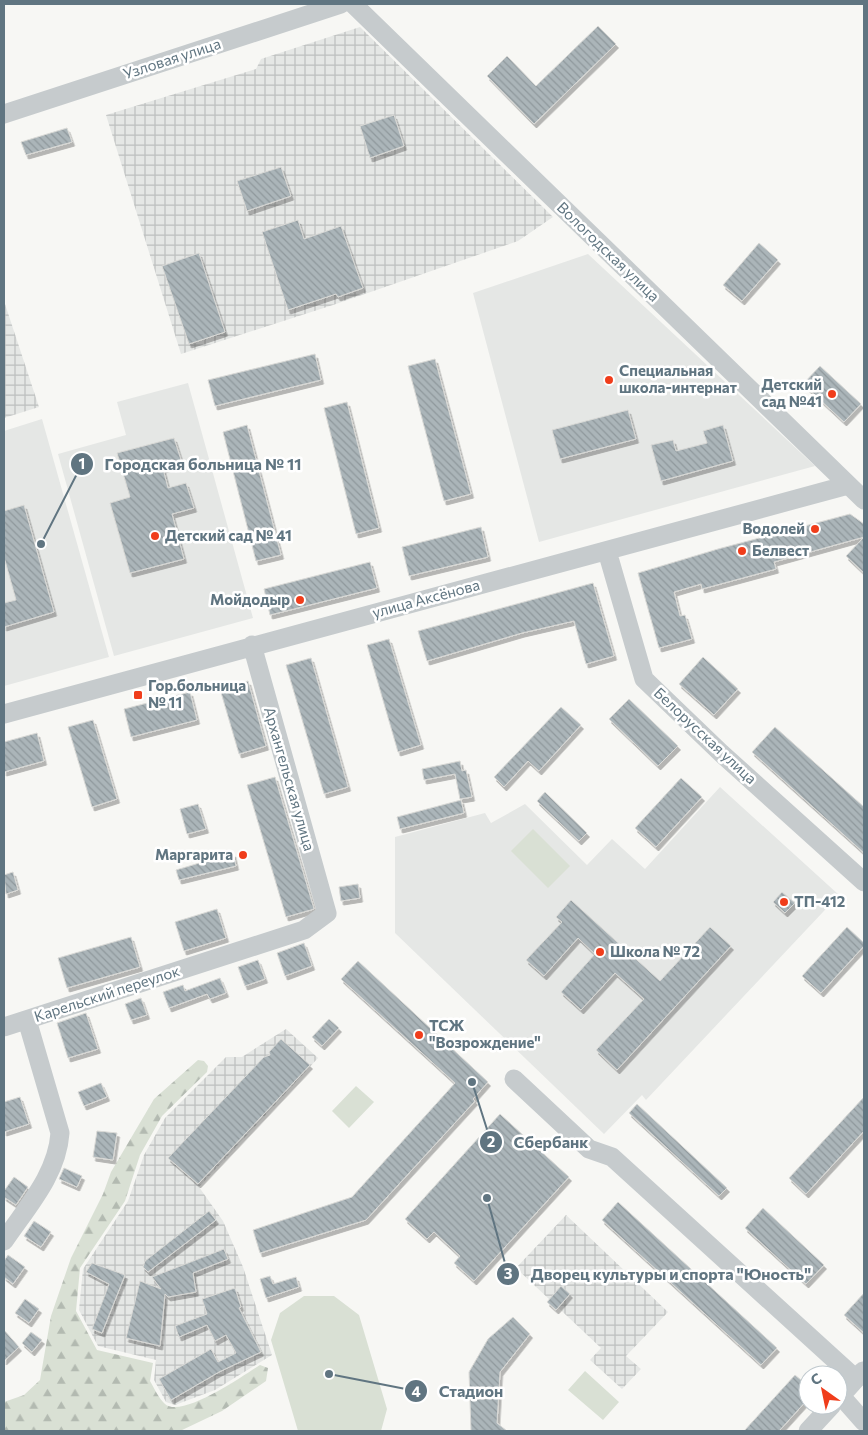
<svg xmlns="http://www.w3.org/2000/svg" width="868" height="1435" font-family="Commissioner,sans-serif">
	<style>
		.built { fill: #e5e7e5 }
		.industrial { fill: url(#industrial-grid) }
		.grass { fill: #d9e0d4 }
		.forest { fill: url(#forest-firs) }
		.building { fill: url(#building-back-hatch); stroke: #d9d9d6; filter: url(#shadow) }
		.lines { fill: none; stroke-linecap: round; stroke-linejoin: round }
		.minor { stroke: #c6cbcd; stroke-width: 19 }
		.poi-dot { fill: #f03d1b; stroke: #fff; stroke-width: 2 }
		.labels { text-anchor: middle; stroke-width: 5; stroke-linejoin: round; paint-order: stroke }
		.street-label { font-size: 15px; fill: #607581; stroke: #fff }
		.poi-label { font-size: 15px; font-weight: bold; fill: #607581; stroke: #fff; text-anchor: start }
		.leader { fill: none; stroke: #607581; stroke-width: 2 }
		.callout-dot { fill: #607581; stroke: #fff; stroke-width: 2 }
		.mark-label { font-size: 15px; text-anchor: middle; font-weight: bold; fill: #fff }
		.callout-label { font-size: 16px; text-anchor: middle; font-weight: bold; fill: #607581; stroke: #fff; stroke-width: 5; stroke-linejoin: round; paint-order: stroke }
	</style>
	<defs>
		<pattern id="industrial-grid" width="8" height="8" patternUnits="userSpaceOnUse" patternTransform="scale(1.25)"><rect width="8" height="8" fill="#e5e7e5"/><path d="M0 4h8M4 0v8" fill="none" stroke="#bdc0bf"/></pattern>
		<pattern id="forest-firs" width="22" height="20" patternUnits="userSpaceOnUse" patternTransform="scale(1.25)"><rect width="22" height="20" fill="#d9e0d4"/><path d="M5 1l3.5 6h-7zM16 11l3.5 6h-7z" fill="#b3bab1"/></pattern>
		<pattern id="building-back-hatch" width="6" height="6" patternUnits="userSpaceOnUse" patternTransform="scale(1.25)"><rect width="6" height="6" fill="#abb5b9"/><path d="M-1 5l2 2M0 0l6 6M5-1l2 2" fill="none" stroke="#8f989c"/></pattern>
		<filter id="shadow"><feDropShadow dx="2.5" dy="4" stdDeviation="0" flood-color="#0004"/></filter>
	</defs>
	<rect width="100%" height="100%" fill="#f7f7f4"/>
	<path class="built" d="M588 254 815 466 539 542 473 293Z
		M188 383 253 618 114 656 58 454 126 435 117 402Z
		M42 419 109 657 4 686V431Z
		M720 787 839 895 646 1100 642 1095 604 1134 395 933V837L485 813 491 823 525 804 587 865 612 839 645 869Z"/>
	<path class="industrial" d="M360 27 553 217 518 241 333 305 181 354 106 115 256 69 261 59Z
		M4 301 39 407 4 418Z
		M286 1029 318 1058 199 1187 223 1221 243 1267 272 1355 215 1390 175 1405 166 1402 154 1380 156 1360 98 1346 79 1310 83 1269 128 1201 144 1155 165 1118 226 1057H242Z
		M566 1215 668 1312 626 1356 641 1369 622 1389 590 1360 601 1348 516 1268Z"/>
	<path class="grass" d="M533 829 570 866 548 888 511 851Z
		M356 1086 374 1102 349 1128 332 1111Z
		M304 1296H334L359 1315 387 1409 381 1431H298L271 1340 280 1313Z
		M585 1371 619 1402 603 1420 568 1390Z"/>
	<path class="forest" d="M198 1060 204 1061 208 1066 207 1072 162 1116 140 1155 125 1201 80 1268 76 1311 97 1350 153 1363 150 1381C154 1388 159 1399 165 1404 182 1419 244 1375 260 1365L268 1368 266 1381 222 1411 180 1431H4V1402L24 1395 40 1380 51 1316 71 1258 103 1194 111 1172 154 1099Z"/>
	<path class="building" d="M598 26 616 44 534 124 487 76 507 56 536 86Z
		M394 115 404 146 370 158 360 126Z
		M67 128 72 142 26 155 21 142Z
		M281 167 291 196 247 211 237 181Z
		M298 220 304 239 341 226 363 288 338 297 336 294 288 310 262 232Z
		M759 243 778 260 742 301 723 285Z
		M199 253 225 332 189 344 162 266Z
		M315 354 321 380 215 406 208 380Z
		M435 359 471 494 444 501 408 366Z
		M820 366 861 404 844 422 803 384Z
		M347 402 379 528 356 534 324 408Z
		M628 410 636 439 560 459 552 430Z
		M247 425 281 555 256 561 223 432Z
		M723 425 733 461 661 481 651 445 673 440 676 451 707 443 703 431Z
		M174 438 182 463 163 469 168 488 186 483 194 508 172 514 184 559 130 573 110 503 130 497 117 453Z
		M24 505 54 612 4 627V603L16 600 4 557V511Z
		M850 514 864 524V537L774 562 776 569 702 589 701 584 674 592 680 616 685 615 692 639 659 648 638 573 718 549Z
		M481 527 488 557 409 576 402 547Z
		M864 537V573L846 556Z
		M370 562 377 588 270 615 264 589Z
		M593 583 614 656 586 664 574 621 522 633 427 661 418 631Z
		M389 639 421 745 398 752 367 645Z
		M703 657 738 689 714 715 679 684Z
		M311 658 348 787 324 794 286 665Z
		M248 681 266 746 239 754 220 689Z
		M190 692 197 720 131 737 124 709Z
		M629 699 678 746 658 766 609 719Z
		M561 707 581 725 539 771 528 761 504 787 494 777Z
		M93 720 117 799 92 807 68 727Z
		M775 727 864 807V853L752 752Z
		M37 733 44 761 4 772V742Z
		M460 761 462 771 466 770 472 797 460 799 455 774 424 780 422 769Z
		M275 777 314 909 286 917 247 785Z
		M681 778 702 797 656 847 635 828Z
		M545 792 587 833 579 841 537 801Z
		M461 800 464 813 400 829 397 817Z
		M198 804 206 829 187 834 180 809Z
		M233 853 236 866 179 880 176 870Z
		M13 872 18 890 6 894 4 875Z
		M358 884 360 898 341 901 339 887Z
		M782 892 795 903 785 913 773 902Z
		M571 900 660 981 710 927 731 946 617 1070 596 1050 644 999 615 973 581 1010 561 992 595 954 578 938 544 976 526 960 562 922 556 917Z
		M217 909 226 938 184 951 175 922Z
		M847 927 864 943V946L821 993 802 976Z
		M131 937 140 967 67 988 58 958Z
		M304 943 312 966 285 976 277 953Z
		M258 960 265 979 245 986 238 967Z
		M358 961 488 1082 473 1099 475 1101 366 1220 260 1253 253 1230 352 1197 455 1083 341 979Z
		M220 978 226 993 210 999 207 994 169 1008 163 992 183 985 185 991Z
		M141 998 147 1015 131 1020 125 1004Z
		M86 1013 98 1049 68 1058 57 1023Z
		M329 1019 339 1028 322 1046 312 1037Z
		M281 1039 310 1065 198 1184 168 1158 264 1057 270 1055 269 1052Z
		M101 1083 107 1097 84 1106 78 1092Z
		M20 1097 29 1124 4 1132V1102Z
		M864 1097V1131L806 1194 789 1178Z
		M637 1104 727 1188 719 1196 629 1113Z
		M500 1114 569 1177 474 1281 454 1263 460 1256 434 1232 427 1239 405 1219Z
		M97 1131 117 1133 113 1160 93 1157Z
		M64 1168 82 1176 77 1187 59 1179Z
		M14 1177 28 1187 16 1205 4 1197V1191Z
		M618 1202 777 1348 761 1365 602 1220Z
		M763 1208 824 1265 806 1284 745 1228Z
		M209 1211 216 1220 148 1272 143 1267 145 1261Z
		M34 1221 51 1232 41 1247 24 1236Z
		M224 1249 228 1259 193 1273 196 1292 168 1297 165 1294 160 1346 126 1338 140 1281 161 1289 152 1277Z
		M8 1255 25 1267 13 1284 4 1277V1261Z
		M92 1263 125 1275 102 1333 92 1329 109 1284 86 1272Z
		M270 1276 273 1284 296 1277 299 1287 266 1298 260 1279Z
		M561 1286 570 1294 556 1310 547 1302Z
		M235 1288 241 1307 239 1308 261 1352 219 1372 171 1400 159 1379 211 1349 218 1362 236 1353 226 1335 215 1341 207 1325 179 1337 175 1326 207 1314 202 1299Z
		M864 1293V1333L844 1315Z
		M25 1299 39 1309 29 1323 15 1313Z
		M513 1317 530 1334 500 1372 497 1423 507 1431H471L469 1372 488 1339Z
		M4 1330 19 1347 4 1361Z
		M31 1332 42 1340 32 1352 22 1343Z
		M795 1375 808 1386V1399L779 1431H744Z"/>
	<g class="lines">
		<path class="minor" d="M353 4 864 500
			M4 114 341 4
			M607 551 644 679 721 753 864 882
			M4 714 848 485
			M4 1027 304 930 327 913 252 645
			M514 1079 589 1149 612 1157 856 1379
			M4 1241C27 1207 57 1175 60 1133L27 1020
			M841 1396 864 1422
			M838 1399 863 1371
			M808 1431 832 1405"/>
	</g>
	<g class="poi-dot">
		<circle cx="609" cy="380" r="5"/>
		<circle cx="832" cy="394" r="5"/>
		<circle cx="815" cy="529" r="5"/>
		<circle cx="155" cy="536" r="5"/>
		<circle cx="742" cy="551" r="5"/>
		<circle cx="300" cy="600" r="5"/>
		<rect x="133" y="690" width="10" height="10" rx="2.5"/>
		<circle cx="243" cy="855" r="5"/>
		<circle cx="784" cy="902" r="5"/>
		<circle cx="600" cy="952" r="5"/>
		<circle cx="419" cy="1035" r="5"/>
	</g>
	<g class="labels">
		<g class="street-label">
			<text transform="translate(172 59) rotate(-18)" y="5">Узловая улица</text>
			<text transform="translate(608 252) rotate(44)" y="5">Вологодская улица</text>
			<text transform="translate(426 599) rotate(-15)" y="5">улица Аксёнова</text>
			<text transform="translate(705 736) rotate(43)" y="5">Белорусская улица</text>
			<text transform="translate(289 779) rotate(74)" y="5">Архангельская улица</text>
			<text transform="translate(107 994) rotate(-18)" y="5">Карельский переулок</text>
		</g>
		<g class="poi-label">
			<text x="619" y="376">Специальная<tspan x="619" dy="17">школа-интернат</tspan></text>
			<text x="822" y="390" text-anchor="end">Детский<tspan x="822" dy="17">сад №41</tspan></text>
			<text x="805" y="534" text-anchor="end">Водолей</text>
			<text x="165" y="541">Детский сад № 41</text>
			<text x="752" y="556">Белвест</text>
			<text x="290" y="605" text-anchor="end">Мойдодыр</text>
			<text x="148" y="691">Гор.больница<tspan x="148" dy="17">№ 11</tspan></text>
			<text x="233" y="860" text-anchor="end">Маргарита</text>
			<text x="794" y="907">ТП-412</text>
			<text x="610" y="957">Школа № 72</text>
			<text x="429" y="1031">ТСЖ<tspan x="429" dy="17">"Возрождение"</tspan></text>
		</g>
	</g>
	<path class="leader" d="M41 544L82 464M472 1082L491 1142M487 1198L508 1274M329 1374L416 1391"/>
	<g class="callout-dot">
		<circle cx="41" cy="544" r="5"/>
		<circle cx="472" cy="1082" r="5"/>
		<circle cx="487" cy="1198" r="5"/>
		<circle cx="329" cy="1374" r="5"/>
		<circle cx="82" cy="464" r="12"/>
		<circle cx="491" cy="1142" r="12"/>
		<circle cx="508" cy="1274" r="12"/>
		<circle cx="416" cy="1391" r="12"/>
	</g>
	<g class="mark-label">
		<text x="82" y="469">1</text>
		<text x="491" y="1147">2</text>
		<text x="508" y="1279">3</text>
		<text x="416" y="1397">4</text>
	</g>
	<g class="callout-label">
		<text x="203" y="470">Городская больница № 11</text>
		<text x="551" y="1148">Сбербанк</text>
		<text x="671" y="1280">Дворец культуры и спорта "Юность"</text>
		<text x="471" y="1397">Стадион</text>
	</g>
	<rect width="868" height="1435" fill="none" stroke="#607581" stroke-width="10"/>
	<g transform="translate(823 1390) rotate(327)"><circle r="24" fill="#ffffff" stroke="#bfc8cd"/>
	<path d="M0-4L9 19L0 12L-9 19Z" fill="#f03d1b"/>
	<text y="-8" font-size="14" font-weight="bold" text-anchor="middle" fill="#607581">С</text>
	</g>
</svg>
